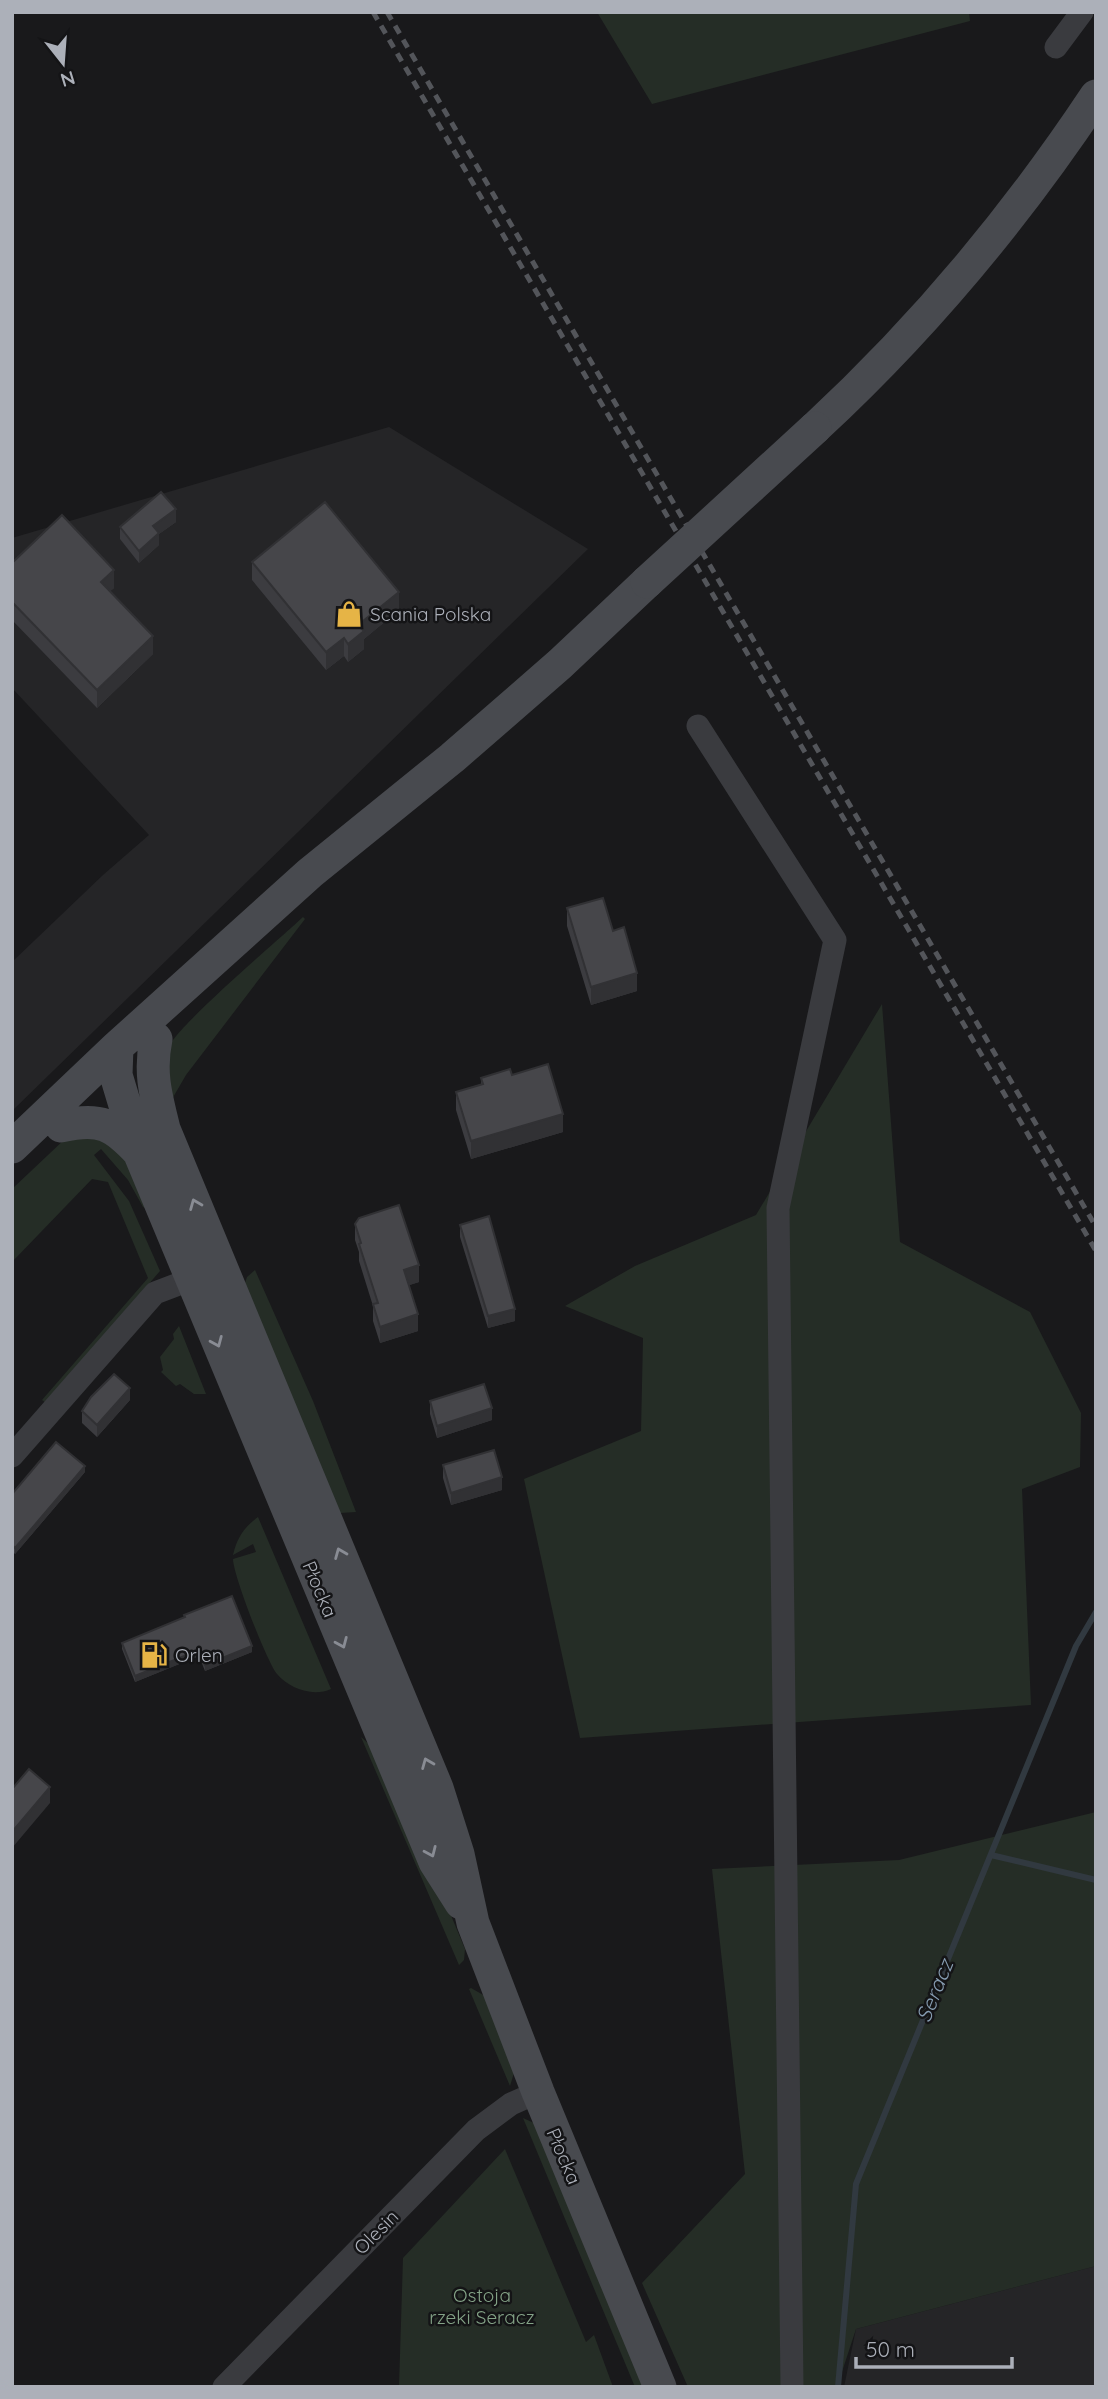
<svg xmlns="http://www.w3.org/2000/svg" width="1108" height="2399" font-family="Quicksand,sans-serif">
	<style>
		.built { fill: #252527 }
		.green { fill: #252d26 }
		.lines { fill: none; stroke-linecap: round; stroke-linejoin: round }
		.stream { stroke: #313940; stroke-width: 6 }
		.street { stroke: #3a3b3f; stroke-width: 23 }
		.secondary { stroke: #484a4f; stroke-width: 33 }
		.rail { stroke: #53555a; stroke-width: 5; stroke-dasharray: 9 7; stroke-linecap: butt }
		.secondary-bridge { stroke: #484a4f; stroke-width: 33 }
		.wall { fill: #3c3c40 }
		.shaded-wall { fill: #313134 }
		.building { fill: #46464a; stroke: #313134; stroke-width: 2 }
		.oneway { stroke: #898c94 }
		.labels { text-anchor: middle; stroke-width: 5; stroke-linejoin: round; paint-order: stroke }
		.poi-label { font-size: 19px; fill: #acb0b9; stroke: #141416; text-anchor: start }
		.street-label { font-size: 19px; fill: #acb0b9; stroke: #141416 }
		.park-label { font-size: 19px; fill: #84a387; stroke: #141416 }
		.water-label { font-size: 21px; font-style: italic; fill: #869cb1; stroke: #141416 }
	</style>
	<rect width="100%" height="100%" fill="#19191b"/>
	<path class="built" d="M389 427 588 549 12 1111V962L103 875 149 835 12 688V538Z
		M1096 2266V2387H844L856 2329Z"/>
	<path class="green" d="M597 12H969L970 21 652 104Z
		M303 917 305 919 186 1075 168 1106C167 1090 163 1068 166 1052 171 1030 280 939 303 917Z
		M882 1004 900 1242 1030 1312 1081 1413 1080 1467 1022 1489 1031 1705 580 1738 524 1479 641 1431 643 1338 565 1306 635 1266 756 1215Z
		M95 1133 125 1157 148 1209 143 1207 128 1180 101 1149 94 1155 129 1201 160 1271 46 1403 42 1400 148 1278 108 1182 92 1179 12 1262V1189L66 1138Z
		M255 1270 313 1401 356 1512 340 1513 244 1286 247 1277Z
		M179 1326 206 1394H194L180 1384 176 1386 161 1372 163 1370 160 1357 174 1339 173 1334Z
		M258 1517 331 1689C313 1697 290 1689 277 1674 267 1662 233 1575 233 1559L256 1552 253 1544 233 1555C237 1538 244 1527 258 1517Z
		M361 1737 369 1744 430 1865 465 1949 464 1960 459 1965Z
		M1096 1812V2266L856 2329 837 2387H688L642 2283 745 2174 712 1869 899 1860Z
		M471 1988 485 1996 514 2073 510 2086 469 1989Z
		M523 2118 534 2123 647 2387H635Z
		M505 2149 586 2342 594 2335 613 2387H399L403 2258Z"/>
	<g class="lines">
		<path class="stream" d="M991 1855 1096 1880
			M838 2387 856 2184 1076 1646 1096 1612"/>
		<path class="street" d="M1056 47 1082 12
			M698 726 835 940 778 1208 792 2387
			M12 1456 155 1293 205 1274
			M224 2387 476 2130 511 2104 538 2092"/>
		<path class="secondary" d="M815 428C922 329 1015 218 1096 96
			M156 1039C149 1073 156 1096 164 1129L437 1788 458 1854 473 1923 538 2092 660 2387
			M117 1047 116 1075 139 1152 435 1862 461 1903
			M61 1126C100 1117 113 1124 139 1152
			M12 1147 117 1047 310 873 452 758 560 664 647 582"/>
		<path class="rail" d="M373 12 1096 1251
			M387 12 1096 1227"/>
		<path class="secondary-bridge" d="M647 582 815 428"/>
	</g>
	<path class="wall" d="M176 522 159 534V545L139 563 120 539V527Z
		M252 562 399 610 364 639V649L348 662 344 656 326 670 252 580Z
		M12 563 114 588 110 591 153 654 97 708 12 620Z
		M567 908 613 931 637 991 591 1005 567 926Z
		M512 1075 563 1132 471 1159 456 1110V1092L481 1084V1078Z
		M355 1224 419 1282 409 1285 418 1331 380 1343 373 1321V1306L359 1261V1252L355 1240Z
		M460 1225 515 1321 488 1328 460 1237Z
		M130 1400 97 1437 82 1423V1411Z
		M430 1401 492 1420 437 1438 430 1414Z
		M443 1465 502 1490 451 1505 443 1478Z
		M85 1472 15 1554 12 1551V1494Z
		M184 1615 252 1652 205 1671 199 1656 135 1682 122 1649V1643L184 1618Z"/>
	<path class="shaded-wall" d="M176 509V522L159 534V545L139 563V551L153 526Z
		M114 570V588L101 600V582Z
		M399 592V610L364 639V649L348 662V644L358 625Z
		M153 636V654L97 708V690Z
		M344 638V656L326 670V652Z
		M637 973V991L591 1005V987Z
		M563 1114V1132L471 1159V1141Z
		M419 1265V1282L404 1287V1270Z
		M515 1309V1321L488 1328V1316Z
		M418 1314V1331L380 1343V1327Z
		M130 1388V1400L97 1437V1425Z
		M492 1408V1420L437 1438V1426Z
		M85 1466V1472L15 1554V1548Z
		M502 1477V1490L451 1505V1493Z
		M252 1646V1652L205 1671V1665Z
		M199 1650V1656L135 1682V1676Z
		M50 1787V1803L12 1848V1832Z"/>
	<path class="building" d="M161 492 176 509 153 526 159 533 139 551 120 527Z
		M325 502 399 592 358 625 364 631 348 644 344 638 326 652 252 562Z
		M62 515 114 570 101 582 153 636 97 690 12 602V563Z
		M603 898 613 931 624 927 637 973 591 987 567 908Z
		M548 1064 563 1114 471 1141 456 1092 483 1084 481 1078 510 1069 512 1075Z
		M399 1205 419 1265 404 1270 418 1314 380 1327 373 1304 378 1303 359 1244 361 1243 355 1224 359 1218Z
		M489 1216 515 1309 488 1316 460 1225Z
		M114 1374 130 1388 97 1425 82 1411 91 1397Z
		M484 1384 492 1408 437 1426 430 1401Z
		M56 1442 85 1466 15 1548 12 1545V1494Z
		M494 1450 502 1477 451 1493 443 1465Z
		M232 1596 252 1646 205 1665 199 1650 135 1676 122 1643 185 1617 184 1615Z
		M29 1769 50 1787 12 1832V1789Z"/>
	<defs><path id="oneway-chevron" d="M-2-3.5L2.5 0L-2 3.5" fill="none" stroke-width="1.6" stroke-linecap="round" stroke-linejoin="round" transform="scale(1.75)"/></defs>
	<g class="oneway">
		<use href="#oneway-chevron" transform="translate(195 1204) rotate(-112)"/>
		<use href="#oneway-chevron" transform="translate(217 1342) rotate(67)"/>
		<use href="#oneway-chevron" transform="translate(340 1553) rotate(-112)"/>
		<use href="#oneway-chevron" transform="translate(342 1643) rotate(67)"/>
		<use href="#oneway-chevron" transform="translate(427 1763) rotate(-112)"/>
		<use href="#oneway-chevron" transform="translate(431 1852) rotate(66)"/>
	</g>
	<defs>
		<symbol id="shop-bare" viewBox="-9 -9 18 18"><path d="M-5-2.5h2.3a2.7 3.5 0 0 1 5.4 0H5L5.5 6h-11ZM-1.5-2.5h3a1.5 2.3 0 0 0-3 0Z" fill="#e6b446" stroke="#141416" stroke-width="2.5" paint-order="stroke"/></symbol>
		<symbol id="fuel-bare" viewBox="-9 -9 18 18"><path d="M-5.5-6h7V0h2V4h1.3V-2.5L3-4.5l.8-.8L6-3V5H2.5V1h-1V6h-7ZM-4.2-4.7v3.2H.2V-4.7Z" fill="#e6b446" stroke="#141416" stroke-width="2.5" paint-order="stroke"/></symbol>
	</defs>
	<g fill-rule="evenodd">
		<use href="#shop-bare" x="330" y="595" width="38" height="38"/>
		<use href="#fuel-bare" x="135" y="1636" width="38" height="38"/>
	</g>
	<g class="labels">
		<g class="poi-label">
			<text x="370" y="621">Scania Polska</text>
			<text x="175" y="1662">Orlen</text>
		</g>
		<g class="street-label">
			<text transform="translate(320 1589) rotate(67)" y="7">Płocka</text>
			<text transform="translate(564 2156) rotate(67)" y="7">Płocka</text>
			<text transform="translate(376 2232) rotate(-45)" y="7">Olesin</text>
		</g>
		<g class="park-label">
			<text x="482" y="2302">Ostoja<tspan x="482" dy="22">rzeki Seracz</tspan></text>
		</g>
		<g class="water-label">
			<text transform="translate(935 1991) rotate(-68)" y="7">Seracz</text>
		</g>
	</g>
	<rect width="1108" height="2399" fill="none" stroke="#acb0b9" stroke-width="28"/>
	<g transform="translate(63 63) rotate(163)" stroke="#141416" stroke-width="5" paint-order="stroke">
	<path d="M0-5L12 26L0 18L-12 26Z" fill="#acb0b9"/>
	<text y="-10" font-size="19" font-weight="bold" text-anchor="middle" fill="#acb0b9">N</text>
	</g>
	<path d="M856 2357v10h156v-10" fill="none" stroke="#acb0b9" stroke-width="3.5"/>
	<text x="866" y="2357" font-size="21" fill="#acb0b9" stroke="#141416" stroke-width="5" paint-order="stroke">50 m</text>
</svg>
